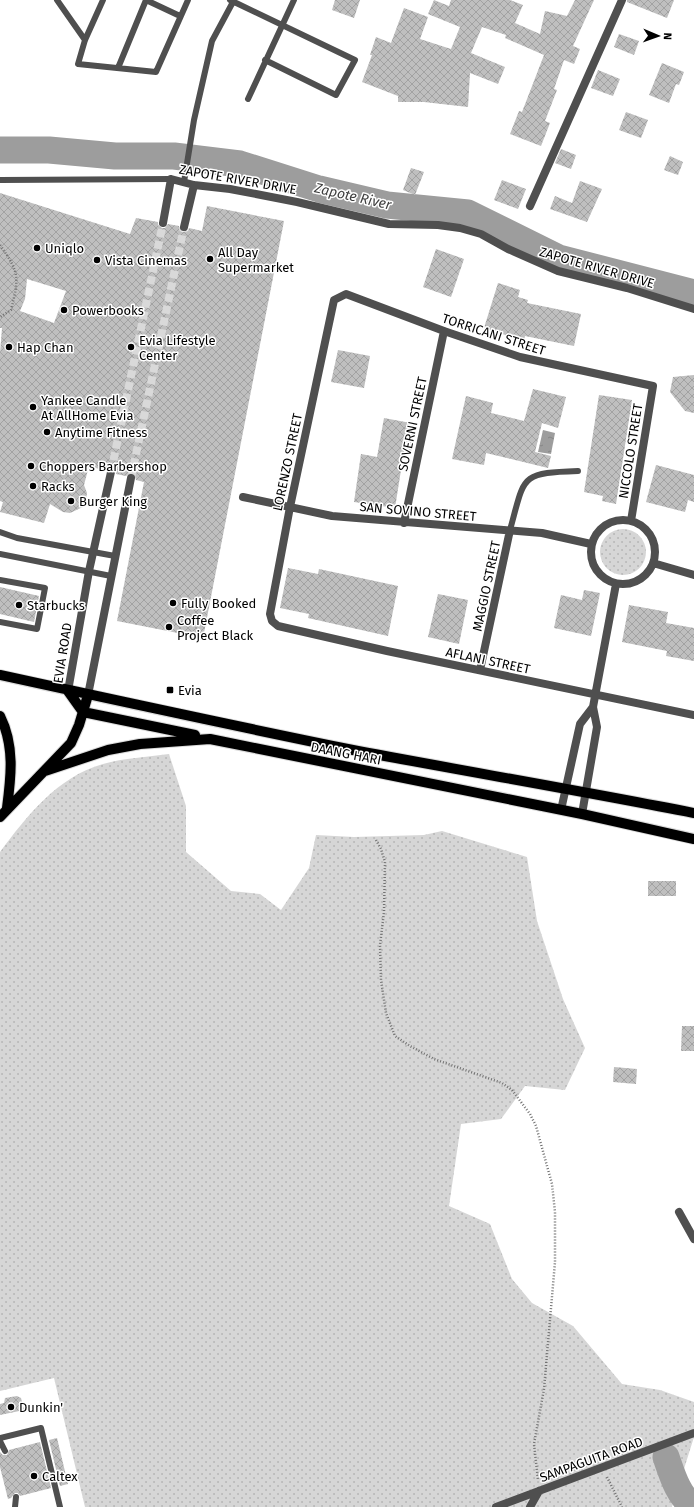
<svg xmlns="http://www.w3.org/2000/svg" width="694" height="1507" font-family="'Fira Sans',sans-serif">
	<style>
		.grass { fill: url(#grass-dots) }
		.water { fill: url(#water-ripples) }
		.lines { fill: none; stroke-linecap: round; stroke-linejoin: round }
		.river { stroke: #9d9d9d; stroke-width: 27 }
		.building { fill: url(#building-cross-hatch); fill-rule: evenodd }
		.tertiary-tunnel { stroke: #d9d9d9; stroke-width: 8; stroke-dasharray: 8 4; stroke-linecap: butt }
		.primary-casing { stroke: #dbdbdb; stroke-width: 12 }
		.path { stroke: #717171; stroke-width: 2.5; stroke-dasharray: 1 2; stroke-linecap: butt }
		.service { stroke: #4f4f4f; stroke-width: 6 }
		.minor { stroke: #4f4f4f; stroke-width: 8 }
		.tertiary { stroke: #4f4f4f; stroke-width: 8 }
		.primary { stroke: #000; stroke-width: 10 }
		.poi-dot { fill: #000; stroke: #fff; stroke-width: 1.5 }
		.labels { text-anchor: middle; stroke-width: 3; stroke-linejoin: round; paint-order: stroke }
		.street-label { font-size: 13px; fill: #000; stroke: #fff }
		.poi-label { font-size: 13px; fill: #000; stroke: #fff; text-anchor: start }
		.water-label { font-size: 14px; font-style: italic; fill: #3e3e3e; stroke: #fff }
	</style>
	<defs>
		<pattern id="grass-dots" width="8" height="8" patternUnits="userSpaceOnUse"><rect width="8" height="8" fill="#d6d6d6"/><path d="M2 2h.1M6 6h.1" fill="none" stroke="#b6b6b6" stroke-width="1.8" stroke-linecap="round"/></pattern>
		<pattern id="water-ripples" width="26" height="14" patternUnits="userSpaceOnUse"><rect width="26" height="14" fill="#9d9d9d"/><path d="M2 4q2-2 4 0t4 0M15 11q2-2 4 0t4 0" fill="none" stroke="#858585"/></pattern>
		<pattern id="building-cross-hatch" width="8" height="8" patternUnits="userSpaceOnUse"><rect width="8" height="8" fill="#bfbfbf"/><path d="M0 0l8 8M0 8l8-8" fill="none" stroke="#a2a2a2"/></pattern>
	</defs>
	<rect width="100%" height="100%" fill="#fff"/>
	<path class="grass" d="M600 552a23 23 0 1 1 46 0a23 23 0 1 1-46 0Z
		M169 754 186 806V852L231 891 260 894 281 910 309 868 316 835 354 837 424 835 442 831 527 857 537 921 563 999 585 1048 565 1090 525 1086 501 1119 461 1124 449 1206 490 1224 512 1279 532 1303 573 1326 622 1384 660 1390 694 1402V1437L672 1507H85L54 1378 0 1391V852C27 816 57 777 103 764 124 758 147 757 169 754Z"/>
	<path class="water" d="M543 430 555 433 551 454 538 452Z"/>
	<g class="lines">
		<path class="river" d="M0 150H49L115 156H174L240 164 319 189 387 205 468 213 559 258 694 293
			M666 1457C672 1474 678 1496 694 1507"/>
	</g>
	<path class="building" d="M335 0H360L354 18 332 10Z
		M434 0 449 6 451 0H510L523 5 515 23 540 34 545 11 567 16 575 0H594L573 46 580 49 574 64 564 60 554 89 557 90 545 121 550 123 541 146 510 134 519 111 522 112 544 55 505 38 506 35 482 27 471 53 505 67 498 84 470 73 468 107 424 102H398V96L362 82 372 55H370L376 37 391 43 404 8 428 17 420 39 451 49 460 27 428 14Z
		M627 0H674L667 18 627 2Z
		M619 34 639 41 634 55 614 47Z
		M662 63 684 72 679 85 676 84 669 103 649 95Z
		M598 70 620 79 613 96 591 88Z
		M626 112 648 120 641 138 619 130Z
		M561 149 576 155 571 169 555 163Z
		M670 156 683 162 678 175 664 170Z
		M411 168 424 172 415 195 403 190Z
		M502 180 526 189 518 209 494 200Z
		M580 181 602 189 587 222 550 209 555 196 572 203Z
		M0 193 130 234 136 218 158 222V225L162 228H165L168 224 179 226 180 231 183 232 188 231 189 228 202 231 207 206 284 221 203 638 117 621 144 482 136 480 134 474 130 473 126 476 116 474V470L113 467H109L106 471 89 466 84 485 87 493 86 500 83 507 70 513 63 512 50 504 44 523 0 512 3 502 0 501V353L2 328H0ZM27 279 66 291 54 323 20 311 25 299Z
		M436 249 464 259 451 297 423 287Z
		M498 283 520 290 518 297 528 300 527 303 581 314 574 346 525 336 524 341 484 328Z
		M338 350 370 356 364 388 331 382Z
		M694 375V413L685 411 670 392 673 377Z
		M533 389 566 397 558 428 542 423 535 452 551 456 548 468 486 453 484 465 452 459 466 396 493 403 491 413 524 421Z
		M599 395 632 400 616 504 602 501 603 496 584 492Z
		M384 418 416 424 411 453 404 451 395 508 354 502 361 454 377 457Z
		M656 465 694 475V502L688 500 685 512 646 502Z
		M288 568 318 574 319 569 398 586 388 636 308 618 309 614 280 608Z
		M0 587 39 596 34 622 0 614Z
		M584 590 600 593 591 636 554 628 561 595 582 600Z
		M438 594 468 600 459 644 428 637Z
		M629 605 668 612 666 623 694 628V661L666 656 667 651 622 642Z
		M648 881H676V896H648Z
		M682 1026H694V1051H681Z
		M614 1067 637 1069 636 1084 613 1082Z
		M17 1396 21 1398 24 1410 0 1415V1404L4 1403 5 1398Z
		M57 1438 68 1484 60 1486 49 1440Z
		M40 1442 51 1488 20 1496 18 1493H15L11 1498 8 1499 0 1467V1452L3 1455H7L9 1450Z"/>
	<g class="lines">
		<path class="tertiary-tunnel" d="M111 472 163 223
			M131 478 184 227"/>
		<defs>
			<path id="primary" d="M0 675C119 701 239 727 358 751 470 772 582 791 694 813
				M68 691 83 712 195 735
				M0 716C15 746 11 777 7 808
				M45 771 108 750 140 744 210 739 582 814 694 839
				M0 817 71 743 79 725 88 695"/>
		</defs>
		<use href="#primary" class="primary-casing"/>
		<path class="path" d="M0 245C20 273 19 278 11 310L0 317
			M376 840 381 849 385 862 384 912 380 945 381 980 386 1013 395 1036 410 1046 434 1059 502 1083 512 1090 530 1114 536 1126 552 1184 555 1212V1262L544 1389 534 1444 538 1480
			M607 1477 622 1507"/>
		<path class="service" d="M57 0 85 40
			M103 0 85 40 78 64 156 72 188 0
			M146 0 180 16
			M230 0 355 60 336 95 265 60
			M118 68 146 0
			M248 99 294 0
			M0 180 171 179
			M184 182 194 120 212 41 234 0
			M510 530C525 476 519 473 578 471
			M0 532 17 538 115 556
			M0 554 111 576
			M0 580 45 588 37 629 0 622
			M0 1438 41 1428 60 1507
			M0 1441 5 1451
			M15 1507 16 1497"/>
		<path class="minor" d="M530 206 622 0
			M243 497 332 516 542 533 591 544
			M591 552a32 32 0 1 1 64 0a32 32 0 1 1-64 0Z
			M631 521 653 386 520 357 444 331 346 294 334 300 290 507 270 614 272 621 278 626 387 651 694 715
			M404 523 444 331
			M653 563 694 575
			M480 670 510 530
			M561 810 580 724 593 707
			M582 814 597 727 593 707 616 584
			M679 1212 694 1239
			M496 1507 694 1433
			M530 1507 539 1491"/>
		<path class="tertiary" d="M163 223 171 179 194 185 230 189 297 202 389 224 438 225 460 228 481 234 508 249 558 271 627 288 694 309
			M184 227 194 185
			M68 691 89 571 111 472
			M88 695 131 478"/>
		<use href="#primary" class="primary"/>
	</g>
	<g class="poi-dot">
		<circle cx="37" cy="248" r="4"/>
		<circle cx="210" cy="259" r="4"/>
		<circle cx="97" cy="260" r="4"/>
		<circle cx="64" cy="310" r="4"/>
		<circle cx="9" cy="347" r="4"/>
		<circle cx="131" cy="347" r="4"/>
		<circle cx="33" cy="407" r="4"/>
		<circle cx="47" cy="432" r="4"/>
		<circle cx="31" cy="466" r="4"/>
		<circle cx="33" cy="486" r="4"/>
		<circle cx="71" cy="501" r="4"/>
		<circle cx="173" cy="603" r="4"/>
		<circle cx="19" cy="605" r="4"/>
		<circle cx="169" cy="627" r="4"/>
		<rect x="166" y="686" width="8" height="8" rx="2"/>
		<circle cx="11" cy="1407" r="4"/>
		<circle cx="34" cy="1476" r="4"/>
	</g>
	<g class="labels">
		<g class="street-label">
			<text transform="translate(238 179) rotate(10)" y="5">ZAPOTE RIVER DRIVE</text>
			<text transform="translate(597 267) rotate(16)" y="5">ZAPOTE RIVER DRIVE</text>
			<text transform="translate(494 334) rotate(18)" y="5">TORRICANI STREET</text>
			<text transform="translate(412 424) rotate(-78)" y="5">SOVERNI STREET</text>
			<text transform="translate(630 451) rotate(-81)" y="5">NICCOLO STREET</text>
			<text transform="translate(287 462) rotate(-78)" y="5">LORENZO STREET</text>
			<text transform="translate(418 511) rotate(5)" y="5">SAN SOVINO STREET</text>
			<text transform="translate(486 586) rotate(-78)" y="5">MAGGIO STREET</text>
			<text transform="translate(62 653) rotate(-81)" y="5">EVIA ROAD</text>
			<text transform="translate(488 660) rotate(12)" y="5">AFLANI STREET</text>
			<text transform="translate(346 753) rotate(11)" y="5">DAANG HARI</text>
			<text transform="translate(591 1459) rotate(-20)" y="5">SAMPAGUITA ROAD</text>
		</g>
		<g class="poi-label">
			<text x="45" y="253">Uniqlo</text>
			<text x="218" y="257">All Day<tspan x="218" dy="15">Supermarket</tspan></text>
			<text x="105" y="265">Vista Cinemas</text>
			<text x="72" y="315">Powerbooks</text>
			<text x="139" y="345">Evia Lifestyle<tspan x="139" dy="15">Center</tspan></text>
			<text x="17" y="352">Hap Chan</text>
			<text x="41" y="405">Yankee Candle<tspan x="41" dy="15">At AllHome Evia</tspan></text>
			<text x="55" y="437">Anytime Fitness</text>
			<text x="39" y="471">Choppers Barbershop</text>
			<text x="41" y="491">Racks</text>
			<text x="79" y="506">Burger King</text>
			<text x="181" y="608">Fully Booked</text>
			<text x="27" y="610">Starbucks</text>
			<text x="177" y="625">Coffee<tspan x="177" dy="15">Project Black</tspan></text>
			<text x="178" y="695">Evia</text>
			<text x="19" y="1412">Dunkin'</text>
			<text x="42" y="1481">Caltex</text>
		</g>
		<g class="water-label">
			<text transform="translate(353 196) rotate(13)" y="5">Zapote River</text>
		</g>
	</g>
	<g transform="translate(658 36) rotate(92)" stroke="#ffffff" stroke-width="3" paint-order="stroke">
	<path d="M0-3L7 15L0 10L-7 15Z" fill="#000000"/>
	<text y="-6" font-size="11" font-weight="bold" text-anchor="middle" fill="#000000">N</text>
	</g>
</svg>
